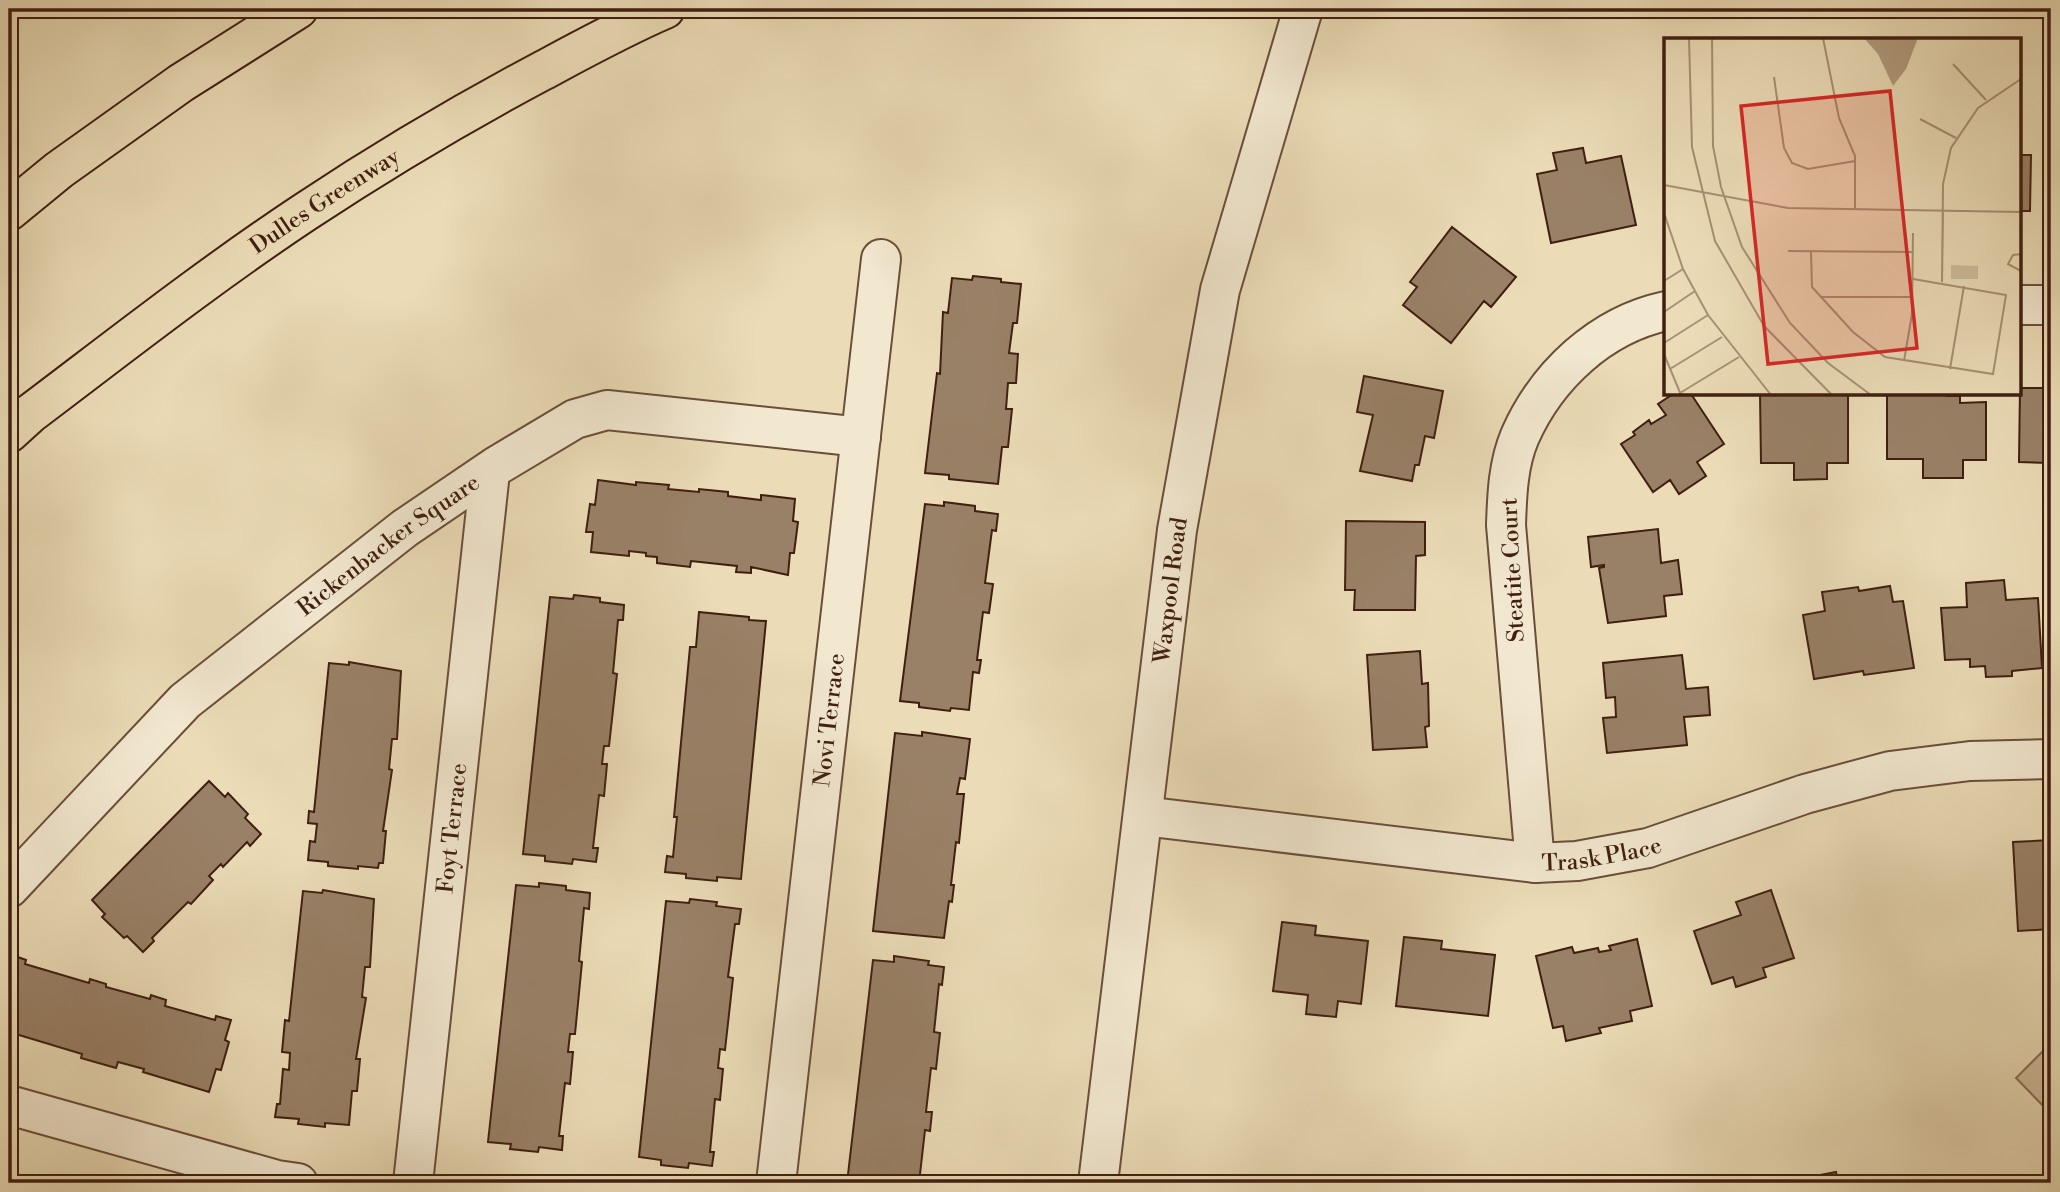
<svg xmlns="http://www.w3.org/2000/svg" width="2060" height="1192" font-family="'Libre Bodoni',serif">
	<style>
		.green { fill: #cebc9b; stroke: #876e56; stroke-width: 2 }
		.building { fill: #998167; stroke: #401f11; stroke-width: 2 }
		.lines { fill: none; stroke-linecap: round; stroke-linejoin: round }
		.minor-casing { stroke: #6b4e3a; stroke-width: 42 }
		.tertiary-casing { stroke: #6b4e3a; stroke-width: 42 }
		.motorway-casing { stroke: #401f11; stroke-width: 42 }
		.minor { stroke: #f2e8d0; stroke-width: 38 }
		.tertiary { stroke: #f2e8d0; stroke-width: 38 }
		.motorway { stroke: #ebdcb7; stroke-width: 38 }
		.labels { text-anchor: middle; stroke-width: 5; stroke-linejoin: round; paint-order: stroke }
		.street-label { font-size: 23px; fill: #401f11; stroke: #f2e8d0 }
		.inset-road { fill: none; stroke: #a79075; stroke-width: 2 }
		.view { fill: #d62828; fill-opacity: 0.15; stroke: #d62828; stroke-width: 3.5 }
		.inset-edge { fill: none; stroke: #401f11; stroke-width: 3.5 }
	</style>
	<rect width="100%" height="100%" fill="#ebdcb7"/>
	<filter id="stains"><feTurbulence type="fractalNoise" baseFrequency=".00286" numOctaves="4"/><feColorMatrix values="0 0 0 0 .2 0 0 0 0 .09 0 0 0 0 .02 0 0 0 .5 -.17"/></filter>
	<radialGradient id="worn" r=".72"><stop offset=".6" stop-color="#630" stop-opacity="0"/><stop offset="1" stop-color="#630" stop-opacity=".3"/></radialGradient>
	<path class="green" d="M2051 1043V1114L2016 1078Z"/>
	<path class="building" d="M1583 148 1586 163 1621 156 1636 225 1551 243 1537 174 1557 170 1553 153Z
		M2020 155H2031L2030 211H2020Z
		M1452 227 1516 277 1491 307 1484 301 1451 343 1403 305 1417 287 1410 282Z
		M973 276 1001 279V282L1021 284 1017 323H1013L1009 353 1018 354 1016 383H1008L1006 409H1012L1008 447H1002L998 484 949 479V475L925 473 937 373 940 374 943 312 948 313 952 278 972 280Z
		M1364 376 1443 391 1434 438 1425 436 1419 465H1415L1412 481 1360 471 1373 415 1357 412Z
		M2020 388H2051V463L2019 462Z
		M1673 394H1691L1724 444 1697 462 1706 476 1679 494 1670 480 1653 492 1621 444 1635 435 1633 432 1649 420 1651 424 1666 415 1658 404Z
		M1760 394H1848V463H1827V479L1794 480V463H1761Z
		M1887 394H1947V396H1960V403L1986 402V460H1963V478H1923V459H1887Z
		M598 480 636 485V482L669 485 668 489 699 492V489L728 492V496L761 500V495L795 499 793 521 798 522 794 553H790L788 575 751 567V573L736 572 737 566 691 561 690 567 657 563V557L646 556V553L629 551V556L591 552 593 532H586L590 504 595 505Z
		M944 502 975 506V511L998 514 996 531 992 530 985 583 993 584 989 613 983 612 977 660H981L979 673 973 672 969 710 951 708 950 711 919 707V703L900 701 925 504 944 506Z
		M1346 521 1425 522V555L1416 556 1415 610H1354L1355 590H1345Z
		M1658 529 1661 563 1678 560 1682 594 1664 596 1666 616 1608 623 1599 568 1604 567V565L1591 567 1588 537Z
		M2004 580 2006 600 2038 598 2042 668 2012 671V676L1986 677 1985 666 1970 667V659L1945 660 1941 608 1967 607 1966 583Z
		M1890 586 1893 602 1903 601 1914 668 1864 675 1863 671 1814 679 1803 615 1825 611 1822 592 1858 587 1859 591Z
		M574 595 600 598V602L624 605 623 620H618L613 673 617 674 609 746H604L602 764H607L604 796 599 795 593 848H598L596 862 573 859 572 864 545 861V856L523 854 550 597 573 599Z
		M699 612 749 617V620L766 621 741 879 717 877V881L686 878V874L665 872 667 856 673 857 677 817H674L690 647H696Z
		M1420 651 1422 684 1428 683 1429 726 1425 727 1427 747 1373 750 1367 655Z
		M1682 655 1686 689 1708 687 1710 715 1684 717 1687 745 1607 753 1603 718 1616 717 1615 697 1606 698 1603 663Z
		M349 662 401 671 397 739H392L389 769 392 770 383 831H386L383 863H379L378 868 358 866V869L328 866V862L308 860 310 841 315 842 317 824 308 823 309 811 314 812 329 663 349 665Z
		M922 732 970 739 965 779 960 778 957 794H964L959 843 956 842 951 885H954L952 902 949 901 944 938 873 931 895 733 922 736Z
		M209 781 225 797 228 793 248 814 245 818 261 834 250 846 247 842 223 867 221 864 209 876 213 880 191 904 188 902 152 938 154 941 143 952 127 936 124 938 102 917 105 914 92 900Z
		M2051 840V929L2018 931 2013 842Z
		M539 883 566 886V890L590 893 589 909 584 908 579 961 582 962 575 1034H570L568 1052H573L570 1084 565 1083 559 1136H563L562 1150 539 1147 538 1152 510 1149 511 1144 488 1142 516 885 539 887Z
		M323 890 374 899 370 967H365L362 997 366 998 356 1059H360L357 1091H352L349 1125 325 1123V1127L298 1124 299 1119 275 1117 277 1104H280L283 1069 289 1070 290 1053 282 1052 285 1020 289 1021 303 891 322 893Z
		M1771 890 1794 958 1763 968 1766 977 1736 987 1733 977 1712 984 1694 931 1741 915 1736 902Z
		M690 899 717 902 716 906 741 909 739 924H735L728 977 733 978 725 1050 720 1049 718 1068 723 1069 720 1100 715 1099 710 1152H714L712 1166 689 1163 688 1168 661 1165V1160L639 1157 666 901 689 903Z
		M1282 922 1316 926 1315 935 1368 941 1361 1004 1338 1001 1336 1017 1306 1014 1308 995 1273 991Z
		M1404 937 1442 941 1441 949 1495 955 1488 1016 1396 1006Z
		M1637 939 1652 1006 1630 1011 1632 1021 1599 1028 1601 1033 1566 1041 1563 1026 1553 1028 1536 956 1572 947 1574 953 1598 948 1599 952 1611 950 1609 946Z
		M12 955 26 960 25 964 89 983 90 979 106 984V987L150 999 151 995 166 1000 165 1006 215 1020 216 1016 231 1020 225 1040 229 1042 221 1070 216 1069 209 1092 143 1072 144 1069 118 1062 116 1068 81 1058 82 1054 9 1032V965Z
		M894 956 929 961 928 965 944 967 942 985 939 984 934 1032 940 1033 936 1069 931 1068 926 1112H932L930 1131 925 1130 919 1183H847L873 960 894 962Z
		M1836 1172 1838 1183H1795L1794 1180Z"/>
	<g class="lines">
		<defs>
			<g id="minor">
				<path d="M2020 305H2051"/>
				<path id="s1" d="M1143 816 1535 863 1577 861 1648 848 1805 794 1890 771 1970 761 2051 759"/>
				<path d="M1535 863 1506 525C1507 495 1508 464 1520 436 1547 375 1601 325 1666 311"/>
				<path id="s2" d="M9 888 185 701 405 528 498 465 575 419 607 410 861 437"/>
				<path d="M9 1105 277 1180 298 1183"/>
				<path id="s3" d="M413 1183 490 472"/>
				<path id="s4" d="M776 1183 881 259"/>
			</g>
			<g id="tertiary">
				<path id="s5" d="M1098 1183 1177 530 1220 290 1303 9"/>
			</g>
			<g id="motorway">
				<path d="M9 211 59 170 181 83 298 9"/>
				<path id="s6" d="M9 433 31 413C121 345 210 275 305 212 382 161 461 114 542 71 583 49 623 27 665 9"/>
			</g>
		</defs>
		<use href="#minor" class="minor-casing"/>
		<use href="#tertiary" class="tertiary-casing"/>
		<use href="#motorway" class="motorway-casing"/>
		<use href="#minor" class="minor"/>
		<use href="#tertiary" class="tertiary"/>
		<use href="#motorway" class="motorway"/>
	</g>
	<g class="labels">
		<g class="street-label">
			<text dy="8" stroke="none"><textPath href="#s6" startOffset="392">Dulles Greenway</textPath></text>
			<text dy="8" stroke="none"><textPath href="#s2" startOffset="513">Rickenbacker Square</textPath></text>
			<text transform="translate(1512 570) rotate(-93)" y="8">Steatite Court</text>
			<text dy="8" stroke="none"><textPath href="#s5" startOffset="597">Waxpool Road</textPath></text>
			<text dy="8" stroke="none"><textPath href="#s4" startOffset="466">Novi Terrace</textPath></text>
			<text dy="8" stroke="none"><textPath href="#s3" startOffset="357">Foyt Terrace</textPath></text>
			<text dy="8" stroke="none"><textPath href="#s1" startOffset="462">Trask Place</textPath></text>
		</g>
	</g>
	<g transform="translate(1664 38)">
		<rect width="357" height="357" fill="#ebdcb7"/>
		<path d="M287 227 314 228V241H287Z" fill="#cebc9b"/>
		<path d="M200 0H254L242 31 229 48 214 16Z" fill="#b19c7f"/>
		<path class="inset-road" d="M25 0 28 109 51 203 100 288 168 357M48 0 49 108 57 149 78 209 126 285 164 325 207 357M159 0 175 80 191 118V172M289 26 322 62M110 39 120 110 128 125 144 131 191 123M256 81 292 100M0 147 124 170 357 174M0 175 19 231 44 277 107 357M124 213 248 214M147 213 148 249 189 294 221 319 329 336 342 257 249 241M357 216 349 217 344 226 357 233M0 243 19 231M278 244 279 146 287 110 314 70 357 41M278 244 279 175M156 259H248M0 274 31 253M0 305 44 277M0 316 17 357M240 323 248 276 249 195M6 331 58 299M286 331 300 248M16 355 75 319"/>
		<path class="view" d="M226 53 253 310 104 326 77 68Z"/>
		<rect width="357" height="357" class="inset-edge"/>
	</g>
	<rect width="2060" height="1192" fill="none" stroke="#ebdcb7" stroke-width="35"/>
	<rect x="10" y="10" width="2039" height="1171" fill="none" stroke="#401f11" stroke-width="3.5"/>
	<rect x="18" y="18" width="2025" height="1157" fill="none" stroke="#401f11" stroke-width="2"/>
	<rect width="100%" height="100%" filter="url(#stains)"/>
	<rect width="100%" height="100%" fill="url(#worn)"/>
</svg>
